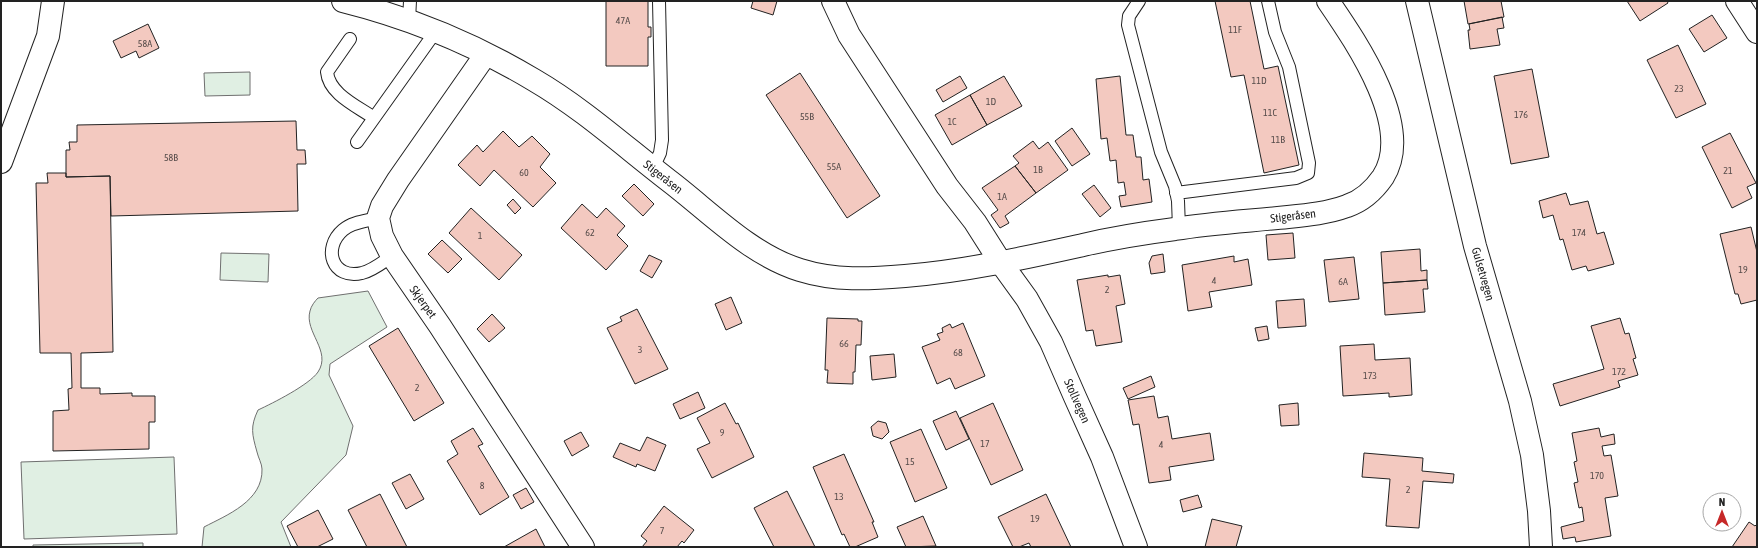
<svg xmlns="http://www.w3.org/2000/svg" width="1758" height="548" font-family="'Asap Condensed',sans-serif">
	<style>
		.green { fill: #e0efe3; stroke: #6f6f6f }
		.building { fill: #f3c9c0; stroke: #222 }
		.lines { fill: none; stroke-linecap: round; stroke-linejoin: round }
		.lane-casing { stroke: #222; stroke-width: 14 }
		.street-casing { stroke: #222; stroke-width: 24 }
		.secondary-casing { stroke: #222; stroke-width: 24 }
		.lane { stroke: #fff; stroke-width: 12 }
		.street { stroke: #fff; stroke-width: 22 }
		.secondary { stroke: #fff; stroke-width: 22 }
		.labels { text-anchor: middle; stroke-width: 3; stroke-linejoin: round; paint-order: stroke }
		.number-label { font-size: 10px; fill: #564c4a }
		.street-label { font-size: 12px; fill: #222; stroke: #fff }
	</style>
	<rect width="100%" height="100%" fill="#fff"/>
	<path class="green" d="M250 72V95L205 96 204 73Z
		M221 253 269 254 268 282 220 280Z
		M368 291 387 327 330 364 329 375 353 426 346 455 281 522 291 547H202L204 527C227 515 263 501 262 469 262 464 258 457 257 452 252 434 250 427 258 410 273 403 309 385 318 372 332 351 304 332 310 311 311 306 315 301 318 298Z
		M174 457 177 534 24 539 21 462Z
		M143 543V547H33V545Z"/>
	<path class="building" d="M606 1H648V27H651V37H648V66H606Z
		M753 1H777L773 15 751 8Z
		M1215 1H1250L1264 69 1278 66 1299 165 1264 173 1244 75 1231 77Z
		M1464 1H1501L1504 17 1468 24Z
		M1627 1H1667L1668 3 1640 21Z
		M1712 15 1727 38 1704 52 1689 29Z
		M1502 17 1504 28 1497 29 1500 45 1470 49 1468 30H1470L1469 24Z
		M148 24 159 48 139 58 136 51 121 58 113 41Z
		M1678 45 1706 104 1676 118 1647 60Z
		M1532 69 1549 157 1511 164 1494 76Z
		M800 73 880 196 847 218 766 95Z
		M960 76 967 88 943 102 936 90Z
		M1004 76 1022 106 987 125 970 95Z
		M1120 76 1126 135H1133L1136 157H1141L1143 180 1149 179 1152 202 1121 207 1119 196 1126 195 1124 182 1118 183 1116 160 1110 161 1107 138 1101 139 1096 79Z
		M970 95 987 125 952 145 935 115Z
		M296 121 297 150H305L306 164H297L298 211 111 216 110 176 66 177V150H70L69 142H77V125Z
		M1072 128 1090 154 1072 166 1055 141Z
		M503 131 519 147 532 136 550 154 540 167 556 183 533 207 494 170 480 186 458 165 477 145 483 152Z
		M1730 133 1756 183 1747 187 1752 198 1732 208 1702 147Z
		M1033 141 1039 149 1048 142 1068 170 1036 193 1015 166 1019 163 1013 156Z
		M1015 166 1036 193 1005 216 1009 223 1000 228 991 215 998 210 982 188Z
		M47 173H66V177L110 176 113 352 81 353V388H100V394L132 393V396H155V422H149V449L53 451V411L69 410 68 389 72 388 71 353H40L36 183H48Z
		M634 184 654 204 643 216 622 196Z
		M1094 185 1111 208 1100 217 1082 194Z
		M1566 193 1570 205 1588 201 1597 234 1604 232 1614 264 1588 271 1586 266 1572 270 1563 239 1560 240 1553 215 1543 218 1539 201Z
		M513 199 521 208 515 214 507 205Z
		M582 204 597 218 606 208 625 226 617 235 628 246 606 270 561 228Z
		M471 208 522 255 499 280 449 233Z
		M1751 227 1757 252V300L1741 304 1738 294H1735L1720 234Z
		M1293 233 1295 258 1268 260 1266 235Z
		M442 240 462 259 448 273 428 254Z
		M1420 249 1421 271 1427 270V280L1383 283 1381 252Z
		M1163 254 1165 272 1151 274 1149 263 1152 256Z
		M649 255 662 261 652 278 640 271Z
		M1234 256V262L1248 259 1252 285 1209 292 1212 307 1188 311 1182 265Z
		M1354 257 1359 299 1329 302 1324 260Z
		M1108 275V277L1120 275 1125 304 1116 306 1122 342 1096 346 1093 330 1086 331 1077 280Z
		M1427 280 1428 289H1423L1425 312 1385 315 1383 283Z
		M731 297 742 323 726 330 715 304Z
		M1304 299 1306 326 1278 328 1276 301Z
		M637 309 668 369 635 384 607 328 622 321 620 317Z
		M492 314 505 328 489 342 477 329Z
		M827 318 858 319V321H862L861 345H856L855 372H853V384L827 383 828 370H825Z
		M1620 318 1625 334 1629 333 1636 358 1633 359 1638 375 1618 381 1620 387 1560 406 1553 384 1604 369 1591 326Z
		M963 323 985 376 955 389 950 378 937 384 922 347 940 340 937 334 943 332 942 328 950 324 952 328Z
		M1267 326 1269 339 1258 341 1255 328Z
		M398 328 444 403 414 421 369 346Z
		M1374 344 1375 360 1410 358 1412 395 1389 397V393L1343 396 1340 346Z
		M894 354 896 377 872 380 870 356Z
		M1151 376 1155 387 1128 399 1123 388Z
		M698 392 705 408 680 419 673 404Z
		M1154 396 1158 418 1168 416 1172 439 1210 433 1214 460 1169 467 1171 480 1149 483 1139 424 1133 425 1128 400Z
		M725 403 736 424 738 423 754 457 712 478 697 449 710 443 697 418Z
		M993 403 1023 470 991 485 960 418Z
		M1298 403 1299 425 1281 426 1279 405Z
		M956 411 969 439 946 450 933 421Z
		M878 421 886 423 889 432 882 439 873 436 871 427Z
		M473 428 483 444 478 446 509 497 480 515 447 461 458 454 451 441Z
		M1599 428 1601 437 1614 434 1615 444 1602 446 1604 456 1611 455 1618 496 1605 498 1611 536 1576 542 1575 537 1563 539 1561 527 1584 521 1582 507 1579 508 1574 483 1578 482 1574 462 1577 461 1572 433Z
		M921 429 947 488 915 502 890 442Z
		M581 432 589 446 572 456 564 441Z
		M647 437 666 445 655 471 637 464 636 467 613 457 620 443 640 451Z
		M1364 453 1423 458 1422 471 1454 474 1453 483 1423 481 1419 528 1386 526 1390 479 1362 477Z
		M844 454 874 522H872L878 537 855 547H850L844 534 842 535 813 467Z
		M410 474 424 499 406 509 392 483Z
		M526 488 534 502 521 509 513 495Z
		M787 491 815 547H774L754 508Z
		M380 494 407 547H367L348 510Z
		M1046 494 1071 547H1031L1029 543 1019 547H1013L998 517Z
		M1198 495 1202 507 1183 512 1180 500Z
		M664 506 694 530 684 543 682 541 677 547H642L647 541 641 536Z
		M318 510 333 539 317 547H298L287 526Z
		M923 516 936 546 906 547 897 527Z
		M1212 519 1242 526 1236 547H1205Z
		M1749 522 1755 526 1757 524V547H1732Z
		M536 529 545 547H504Z"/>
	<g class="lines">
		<defs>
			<path id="lane" d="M1139 1 1129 16 1128 25 1161 152 1175 186 1178 201 1179 228
				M409 20 410 1
				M350 39 327 72C329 94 357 106 374 118
				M357 142 436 31
				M653 168 660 153 662 140 659 1
				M1176 193 1296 178 1308 173 1309 163 1289 67 1275 32 1268 1
				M378 218C366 221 352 222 343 230 322 248 332 280 362 273 372 271 383 262 392 256"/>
			<path id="street" d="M343 1C411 18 474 44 534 80 582 108 624 146 668 180 709 211 749 254 800 270 835 281 869 279 905 276 966 271 1024 258 1083 245 1113 238 1144 233 1175 229 1212 223 1250 221 1288 217 1308 215 1328 213 1347 206 1362 201 1374 190 1383 177 1415 127 1356 42 1328 1
				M833 1 849 35 947 186 975 222 1001 263 1027 299 1051 342 1075 397 1102 457 1136 547
				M1737 1 1757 32
				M486 54 398 180 382 206 378 218 382 236 392 256 440 326 583 547
				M1 162 48 36 53 1"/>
			<path id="secondary" d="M1417 1 1475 246 1520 401 1532 455 1539 511 1541 547"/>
		</defs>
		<use href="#lane" class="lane-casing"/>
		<use href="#street" class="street-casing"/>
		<use href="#secondary" class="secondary-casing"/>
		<use href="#lane" class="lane"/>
		<use href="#street" class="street"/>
		<use href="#secondary" class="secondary"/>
	</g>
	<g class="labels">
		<g class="number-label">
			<text x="623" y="24">47A</text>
			<text x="1235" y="33">11F</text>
			<text x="145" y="47">58A</text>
			<text x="1259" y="84">11D</text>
			<text x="1679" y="92">23</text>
			<text x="991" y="105">1D</text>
			<text x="1270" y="116">11C</text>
			<text x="1521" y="118">176</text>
			<text x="807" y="120">55B</text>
			<text x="952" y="125">1C</text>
			<text x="1278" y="143">11B</text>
			<text x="171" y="161">58B</text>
			<text x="834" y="170">55A</text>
			<text x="1038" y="173">1B</text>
			<text x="1728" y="174">21</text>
			<text x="524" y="176">60</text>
			<text x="1002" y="200">1A</text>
			<text x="590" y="236">62</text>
			<text x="1579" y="236">174</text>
			<text x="480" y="239">1</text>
			<text x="1743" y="273">19</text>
			<text x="1214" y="284">4</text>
			<text x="1343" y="285">6A</text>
			<text x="1107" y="293">2</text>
			<text x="844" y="347">66</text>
			<text x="640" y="353">3</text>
			<text x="958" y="356">68</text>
			<text x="1619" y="375">172</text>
			<text x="1370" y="379">173</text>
			<text x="417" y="391">2</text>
			<text x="722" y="436">9</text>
			<text x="985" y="447">17</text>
			<text x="1161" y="448">4</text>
			<text x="910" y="465">15</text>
			<text x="1597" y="479">170</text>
			<text x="482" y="489">8</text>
			<text x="1408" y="493">2</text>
			<text x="839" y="500">13</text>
			<text x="1035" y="522">19</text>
			<text x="662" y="534">7</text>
		</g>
		<g class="street-label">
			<text transform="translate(663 177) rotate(38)" y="4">Stigeråsen</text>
			<text transform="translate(1293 216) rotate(-7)" y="4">Stigeråsen</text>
			<text transform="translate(1483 274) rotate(74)" y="4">Gulsetvegen</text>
			<text transform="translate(423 302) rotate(54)" y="4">Skjerpet</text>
			<text transform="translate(1077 401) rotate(66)" y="4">Stollvegen</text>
		</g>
	</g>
	<rect width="1758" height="548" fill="none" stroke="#222222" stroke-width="4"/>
	<g transform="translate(1722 512)"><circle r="19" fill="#ffffff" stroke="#a7a7a7"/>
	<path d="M0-3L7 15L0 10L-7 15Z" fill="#c62828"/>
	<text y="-6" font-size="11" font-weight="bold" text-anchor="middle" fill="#222222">N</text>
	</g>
</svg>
